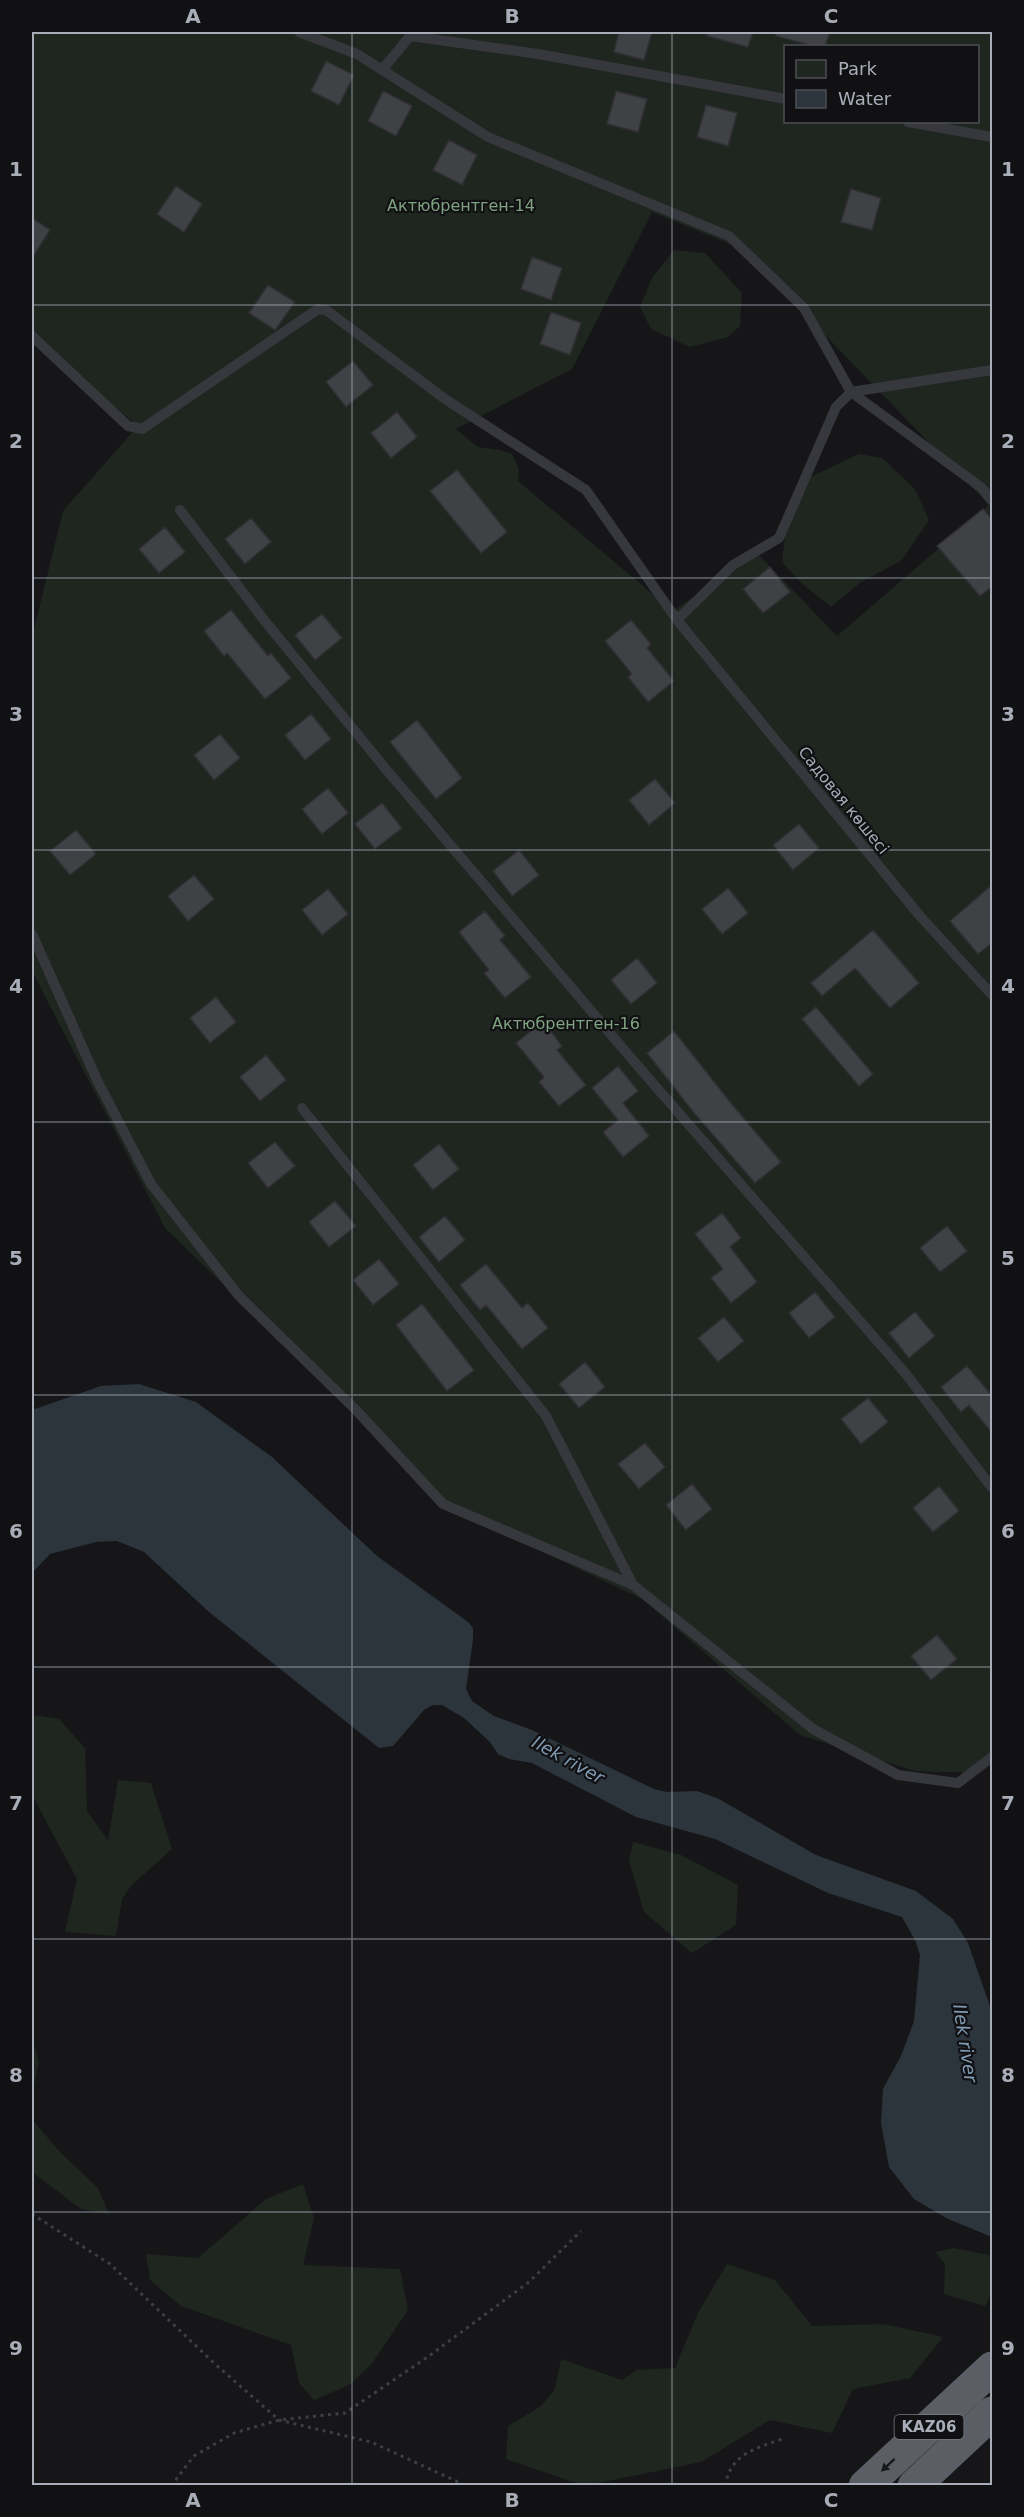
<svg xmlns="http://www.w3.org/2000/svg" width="1024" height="2517" font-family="'DejaVu Sans',sans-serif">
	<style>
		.green { fill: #1e261f; fill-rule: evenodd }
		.water { fill: #2c353c }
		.building { fill: #404145; stroke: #303034; stroke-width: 1.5 }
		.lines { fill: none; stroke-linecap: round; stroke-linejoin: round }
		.path { stroke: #3d3f44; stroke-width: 3; stroke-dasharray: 3 4.5; stroke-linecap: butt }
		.service { stroke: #37383d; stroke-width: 10 }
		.trunk { stroke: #5b5e65; stroke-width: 33 }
		.oneway { fill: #18191b }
		.grid { fill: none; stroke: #a8adb8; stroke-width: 1.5; stroke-opacity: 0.55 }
		.labels { text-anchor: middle; stroke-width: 4.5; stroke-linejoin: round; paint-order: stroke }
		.shield { fill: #111113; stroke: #7b7e86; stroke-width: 1.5 }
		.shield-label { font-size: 15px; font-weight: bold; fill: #a8adb8 }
		.park-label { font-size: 16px; fill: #7fa381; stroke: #111113 }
		.street-label { font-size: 16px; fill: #a8adb8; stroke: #111113 }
		.water-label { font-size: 18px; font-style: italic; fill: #7f9bb3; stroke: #111113 }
		.neatline { fill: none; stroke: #a8adb8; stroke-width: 2 }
		.grid-label { font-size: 20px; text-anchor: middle; font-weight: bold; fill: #a8adb8 }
	</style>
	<rect width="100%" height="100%" fill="#161618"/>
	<path class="green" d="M32 32H992V1759L974 1773 915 1771 800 1735 642 1599 456 1511 165 1228 32 971V637L63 511 138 426 32 338ZM786 46H978V122H786ZM652 212 742 249 989 505 837 636 757 553 673 611 518 481 519 469 512 454 500 450 478 447 456 429 572 369Z
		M674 250 705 253 742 293 740 326 728 337 690 347 651 329 640 307 652 278Z
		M859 454 882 458 915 489 929 520 901 561 861 582 831 607 801 583 782 562 786 525 810 477Z
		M32 1715 59 1719 85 1748 87 1811 108 1840 118 1780 151 1783 172 1849 131 1886 122 1899 116 1936 65 1932 77 1879 32 1795Z
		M633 1842 681 1855 738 1885 736 1925 692 1953 644 1912 629 1861Z
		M32 2037 39 2061 32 2096Z
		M32 2119 59 2151 98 2188 109 2214 81 2209 32 2172Z
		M303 2184 314 2218 303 2265 400 2269 408 2310 371 2365 349 2385 314 2400 299 2383 291 2345 181 2306 150 2280 146 2254 198 2258 266 2199Z
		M954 2248 989 2255C996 2272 994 2291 985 2306L944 2294 945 2264 935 2252Z
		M727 2264 775 2280 812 2326 884 2324 943 2337 910 2378 853 2389 832 2433 770 2420 701 2462 589 2485H582L506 2459 508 2426 541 2406 555 2389 561 2359 622 2380 637 2370 675 2368 698 2313Z"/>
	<path class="water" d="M139 1384 196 1402 272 1457 377 1556 468 1622 473 1628V1640L466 1689 472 1701 494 1716 532 1730 654 1789 667 1792 697 1791 717 1798 816 1855 916 1891 953 1919 968 1943 992 2012V2237L948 2219 914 2199 889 2167 881 2123 883 2089 901 2056 914 2021 920 1955 915 1940 902 1917 828 1893 715 1839 636 1817 532 1763 509 1759 498 1754 490 1742 464 1718 442 1705H433L424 1710 393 1746 379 1748 209 1612 144 1552 117 1541 96 1542 50 1554 32 1573V1410L101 1386Z"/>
	<path class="building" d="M619 32H652L644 60 614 52Z
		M708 32H753L748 47 707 36Z
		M776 32H830L825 46H813L776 36Z
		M326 61 354 75 339 105 311 91Z
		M383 91 412 106 396 136 368 121Z
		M616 91 647 99 638 132 607 124Z
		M706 105 737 113 728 146 697 137Z
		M449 140 477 155 462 185 433 170Z
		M176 186 202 204 184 232 157 214Z
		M851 189 881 198 872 230 841 222Z
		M32 218 50 230 32 258Z
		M532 257 562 268 551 300 521 289Z
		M268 285 295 302 275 330 249 313Z
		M551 312 581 323 570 355 540 344Z
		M353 361 373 385 346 407 326 382Z
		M397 412 417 437 391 458 371 433Z
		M457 470 507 532 481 553 430 491Z
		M983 509 993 520V586L980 596 937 546Z
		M251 518 271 542 245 564 225 539Z
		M165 527 185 552 159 573 139 549Z
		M770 567 790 592 763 613 743 589Z
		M231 610 268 656 271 653 291 678 265 699 227 653 224 656 204 631Z
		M322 614 342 638 315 660 295 635Z
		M631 620 651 644 647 648 674 681 648 702 628 677 632 674 605 641Z
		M311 714 331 739 305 760 285 735Z
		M417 720 462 778 436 799 390 742Z
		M220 734 240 758 214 780 194 755Z
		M655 779 675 803 649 825 629 800Z
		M328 788 348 813 322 834 302 809Z
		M382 803 402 828 375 849 355 824Z
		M799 824 819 848 793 870 773 845Z
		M76 830 96 854 70 875 50 851Z
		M519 850 539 875 512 896 493 871Z
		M194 875 214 899 188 921 168 896Z
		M993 884V942L978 954 950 921Z
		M728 888 748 913 722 934 702 909Z
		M328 889 348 914 322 935 302 910Z
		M485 911 505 936 500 940 531 977 505 998 484 973 489 970 459 932Z
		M873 930 919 983 890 1008 855 968 822 996 811 983Z
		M637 958 657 983 631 1004 611 980Z
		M216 997 236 1022 210 1043 190 1018Z
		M816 1007 873 1074 859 1086 802 1019Z
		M543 1021 562 1046 557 1050 586 1085 559 1106 539 1082 544 1077 516 1043Z
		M674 1031 730 1102 781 1162 755 1183 695 1114 647 1053Z
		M266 1055 286 1080 260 1101 240 1077Z
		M618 1066 638 1091 623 1103 649 1136 623 1157 603 1132 618 1120 592 1088Z
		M275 1142 295 1166 268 1188 248 1163Z
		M439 1144 459 1169 433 1190 413 1165Z
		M335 1201 356 1226 329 1247 309 1222Z
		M722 1213 741 1238 730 1247 757 1282 731 1303 711 1278 723 1269 695 1234Z
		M445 1216 465 1240 439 1262 419 1237Z
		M947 1226 967 1251 940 1272 920 1248Z
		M379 1259 399 1284 373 1305 353 1280Z
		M486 1264 522 1308 528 1303 548 1328 522 1349 486 1305 480 1310 460 1285Z
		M815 1292 835 1317 809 1338 789 1313Z
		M422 1304 474 1370 447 1391 396 1325Z
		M915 1312 935 1336 909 1358 889 1333Z
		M724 1317 744 1341 718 1362 698 1338Z
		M585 1362 605 1387 579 1408 559 1384Z
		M967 1366 993 1397V1434L969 1405 961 1412 941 1387Z
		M868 1398 888 1422 861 1444 841 1419Z
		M645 1443 665 1467 639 1489 618 1464Z
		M692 1484 712 1509 686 1530 666 1505Z
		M939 1486 959 1511 933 1532 913 1508Z
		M937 1635 957 1659 931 1680 911 1656Z"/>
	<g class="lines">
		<path class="path" d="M32 2214 110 2264 215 2364 279 2420 371 2442 467 2486
			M171 2486 194 2456 234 2433 279 2420 345 2413 429 2356 529 2282 581 2231
			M725 2486C731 2453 755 2449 782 2439"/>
		<path class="service" d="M299 32 357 54 488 137 729 236 804 308 851 392 982 488 992 501
			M382 70 410 36 538 54 786 99
			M908 122 992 137
			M32 336 128 426 142 429 318 309 326 310 445 399 586 490 677 620 733 565 779 538 836 407 851 392 992 370
			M180 510 264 620 385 768 637 1065 906 1374 992 1488
			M677 620 920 916 992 995
			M32 934 97 1080 151 1184 239 1296 356 1410 443 1504 633 1585
			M302 1108 546 1416 633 1585 813 1729 898 1775 958 1783 992 1757"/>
		<path class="trunk" d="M865 2486 992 2368
			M914 2486 992 2413"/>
	</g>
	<defs><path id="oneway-solid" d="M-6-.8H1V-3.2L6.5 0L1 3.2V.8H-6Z" transform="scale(1.5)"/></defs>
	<use class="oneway" href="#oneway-solid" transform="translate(888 2465) rotate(137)"/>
	<path class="grid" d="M352 32V2486M672 32V2486M32 305H992M32 578H992M32 850H992M32 1122H992M32 1395H992M32 1667H992M32 1939H992M32 2212H992"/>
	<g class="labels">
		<rect class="shield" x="894.5" y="2415" width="69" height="24" rx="4.5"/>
		<g class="shield-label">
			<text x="929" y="2432">KАZ06</text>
		</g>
		<g class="park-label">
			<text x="461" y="211">Актюбрентген-14</text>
			<text x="566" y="1029">Актюбрентген-16</text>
		</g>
		<g class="street-label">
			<text transform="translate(844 800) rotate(51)" y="6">Садовая көшесі</text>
		</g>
		<g class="water-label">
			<text transform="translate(568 1760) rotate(29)" y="6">Ilek river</text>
			<text transform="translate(965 2043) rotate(81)" y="6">Ilek river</text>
		</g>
	</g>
	<rect width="1024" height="2517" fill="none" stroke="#111113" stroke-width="66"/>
	<rect x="784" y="45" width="195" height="78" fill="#111113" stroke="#4d4f55" stroke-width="1.5"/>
	<rect x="796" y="60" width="30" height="18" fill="#1e261f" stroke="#4d4f55" stroke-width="1.5"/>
	<text x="838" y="75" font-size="18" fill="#a8adb8">Park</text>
	<rect x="796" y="90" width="30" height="18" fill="#2c353c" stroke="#4d4f55" stroke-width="1.5"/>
	<text x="838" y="105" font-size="18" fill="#a8adb8">Water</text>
	<rect x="33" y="33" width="958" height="2451" class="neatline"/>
	<g class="grid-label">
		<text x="193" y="23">A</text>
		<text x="512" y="23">B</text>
		<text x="831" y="23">C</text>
		<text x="16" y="176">1</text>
		<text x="1008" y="176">1</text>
		<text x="16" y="448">2</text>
		<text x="1008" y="448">2</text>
		<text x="16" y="721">3</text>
		<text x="1008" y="721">3</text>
		<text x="16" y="993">4</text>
		<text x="1008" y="993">4</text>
		<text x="16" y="1265">5</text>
		<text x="1008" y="1265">5</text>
		<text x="16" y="1538">6</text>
		<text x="1008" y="1538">6</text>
		<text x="16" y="1810">7</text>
		<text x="1008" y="1810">7</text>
		<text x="16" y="2082">8</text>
		<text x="1008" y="2082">8</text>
		<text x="16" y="2355">9</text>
		<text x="1008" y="2355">9</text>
		<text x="193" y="2507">A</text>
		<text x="512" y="2507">B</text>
		<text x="831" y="2507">C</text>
	</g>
</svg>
